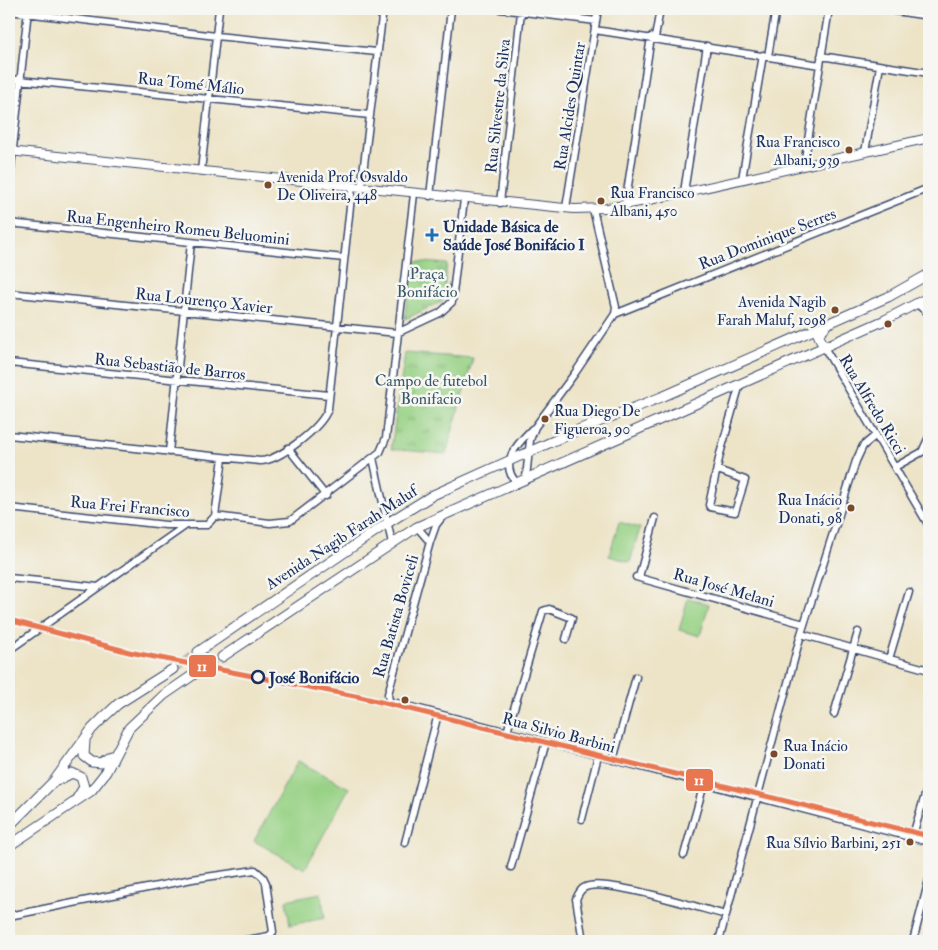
<svg xmlns="http://www.w3.org/2000/svg" width="938" height="950" font-family="'IM FELL Double Pica',serif">
	<style>
		.park { fill: url(#park-tufts); stroke: #598071 }
		.pitch { fill: #97d184; stroke: #598071 }
		.lines { fill: none; stroke-linecap: round; stroke-linejoin: round }
		.secondary-tunnel { stroke: #c3c0b3; stroke-width: 9; stroke-dasharray: 9 4.5; stroke-linecap: butt }
		.minor-casing { stroke: #3a4a6e; stroke-width: 9 }
		.tertiary-casing { stroke: #3a4a6e; stroke-width: 10 }
		.secondary-casing { stroke: #3a4a6e; stroke-width: 11 }
		.minor { stroke: #fff; stroke-width: 6 }
		.tertiary { stroke: #fff; stroke-width: 8 }
		.secondary { stroke: #fff; stroke-width: 9 }
		.rail-1-casing { stroke: #f6f6f2; stroke-width: 9 }
		.rail-1 { stroke: #e87751; stroke-width: 5 }
		.bus-dot { fill: #7a4b2a; stroke: #f6f6f2; stroke-width: 2 }
		.poi-dot { fill: #1f6fb2; stroke: #f6f6f2; stroke-width: 2 }
		.stop-dot { fill: #f6f6f2; stroke: #1b2f5e; stroke-width: 2.5 }
		.labels { text-anchor: middle; stroke-width: 5; stroke-linejoin: round; paint-order: stroke }
		.bus-label { font-size: 15px; fill: #1b2f5e; stroke: #f6f6f2; text-anchor: end }
		.street-label { font-size: 16px; fill: #1b2f5e; stroke: #f6f6f2 }
		.poi-label { font-size: 16px; font-weight: bold; fill: #1b2f5e; stroke: #f6f6f2; text-anchor: start }
		.park-label { font-size: 16px; fill: #3a5868; stroke: #f6f6f2 }
		.stop-label { font-size: 16px; font-weight: bold; fill: #1b2f5e; stroke: #f6f6f2; text-anchor: start }
		.line-badge { stroke: #f6f6f2; stroke-width: 2 }
		.badge-label { font-size: 14px; text-anchor: middle; font-weight: bold; fill: #fff }
	</style>
	<defs>
		<pattern id="park-tufts" width="24" height="20" patternUnits="userSpaceOnUse" patternTransform="scale(1.25)"><rect width="24" height="20" fill="#97d184"/><path d="M3 7l-1-3M5 7V3M7 7l1-3M15 17l-1-3M17 17v-4M19 17l1-3" fill="none" stroke="#7aaa6f"/></pattern>
	</defs>
	<rect width="100%" height="100%" fill="#f6f6f2"/>
	<filter id="ink" filterUnits="userSpaceOnUse"><feTurbulence type="fractalNoise" baseFrequency=".02" numOctaves="2"/><feDisplacementMap in="SourceGraphic" scale="10" xChannelSelector="R" yChannelSelector="G"/><feConvolveMatrix kernelMatrix="1 2 1 2 8 2 1 2 1" color-interpolation-filters="sRGB"/></filter>
	<filter id="wash" filterUnits="userSpaceOnUse"><feTurbulence type="fractalNoise" baseFrequency=".0096" numOctaves="4" result="noise"/><feDisplacementMap in="SourceGraphic" scale="20" xChannelSelector="R" yChannelSelector="G"/><feGaussianBlur stdDeviation="1.12" result="paint"/><feColorMatrix in="noise" values="0 0 0 0 0 0 0 0 0 0 0 0 0 0 0 0 0 1.4 0 .05"/><feComposite in="paint" operator="in"/></filter>
	<g filter="url(#wash)">
		<rect width="100%" height="100%" fill="#ede4c8"/>
		<path class="park" d="M410 261 447 264 443 301 405 319Z
			M405 353 473 358 446 454 391 449Z"/>
		<path class="pitch" d="M619 522 640 528 630 562 609 556Z
			M688 598 709 604 700 636 679 630Z
			M298 761 349 788 305 869 254 841Z
			M321 893 325 918 290 925 286 900Z"/>
	</g>
	<g filter="url(#ink)">
		<g class="lines">
			<path class="secondary-tunnel" d="M173 669 198 652
				M196 673 222 657"/>
			<defs>
				<path id="minor" d="M500 9 596 21
					M882 9 929 16
					M9 11 216 36 377 52
					M595 30 820 65
					M655 38 660 9
					M768 56 776 9
					M821 56 929 73
					M9 79 370 115
					M865 152 880 66
					M804 165 829 9
					M201 171 219 9
					M742 179 763 55
					M9 185 28 10
					M361 189 383 9
					M684 192 707 46
					M430 196 451 9
					M500 203 521 12
					M625 205 651 37
					M566 208 598 9
					M9 223 344 258
					M9 293 397 333 440 313 452 302 464 199
					M917 304 929 314
					M615 314 929 188
					M824 347 929 526
					M9 363 329 395
					M9 435 260 461C279 461 321 428 328 409L352 188
					M288 448 326 496
					M169 452 191 243
					M373 458 392 543
					M895 467 922 452 929 437
					M718 470 745 480 735 512 710 507 709 505 720 454 740 384
					M526 478 530 440 535 427 575 373 615 314 616 307 593 209
					M517 483C498 464 517 444 532 429
					M9 508 166 525H207L215 516 223 458
					M215 516 270 523 290 521 380 452 386 438 414 194
					M443 516 436 525 430 542 388 694 389 701 929 842
					M417 527 430 542
					M636 577 804 624
					M639 577 655 518
					M9 578 98 587
					M801 634 929 670
					M9 650 185 526
					M889 659 909 592
					M834 714 858 632
					M507 732 543 611 549 609 572 618 566 639
					M613 760 636 677
					M582 819 598 756
					M912 838 929 782
					M405 843 438 714
					M684 855 704 784
					M511 867 546 742
					M9 916 192 879 255 870 263 877 266 883 273 932 269 936 241 941
					M583 941 576 899C579 892 582 887 589 886 611 880 699 908 726 915
					M719 941 801 634 856 461 863 446 876 435
					M913 941 929 880"/>
				<path id="tertiary" d="M9 151 574 209 608 208 645 201 929 138"/>
				<path id="secondary" d="M824 347 818 334 825 327
					M198 652 386 524 433 495 578 430 664 396 888 297 929 274
					M222 657 417 527 885 320 929 297
					M85 741 84 756 92 762 101 763 111 756
					M56 781 72 773 81 777 84 787 76 800
					M9 826 54 781 92 729 104 717 118 704 173 669
					M9 846 91 791 106 772 129 728 164 695 196 673"/>
			</defs>
			<use href="#minor" class="minor-casing"/>
			<use href="#tertiary" class="tertiary-casing"/>
			<use href="#secondary" class="secondary-casing"/>
			<use href="#minor" class="minor"/>
			<use href="#tertiary" class="tertiary"/>
			<use href="#secondary" class="secondary"/>
			<defs>
				<path id="rail-1" d="M9 620 129 652 360 697 929 836"/>
			</defs>
			<use href="#rail-1" class="rail-1-casing"/>
			<use href="#rail-1" class="rail-1"/>
		</g>
	</g>
	<g class="bus-dot">
		<circle cx="849" cy="150" r="4.5"/>
		<circle cx="268" cy="185" r="4.5"/>
		<circle cx="601" cy="201" r="4.5"/>
		<circle cx="835" cy="310" r="4.5"/>
		<circle cx="888" cy="324" r="4.5"/>
		<circle cx="545" cy="419" r="4.5"/>
		<circle cx="851" cy="508" r="4.5"/>
		<circle cx="405" cy="700" r="4.5"/>
		<circle cx="774" cy="754" r="4.5"/>
		<circle cx="910" cy="842" r="4.5"/>
	</g>
	<path class="poi-dot" d="M429.5 227.5h5v5h5v5h-5v5h-5v-5h-5v-5h5z"/>
	<circle class="stop-dot" cx="258" cy="677" r="6"/>
	<g class="labels">
		<g class="bus-label">
			<text x="840" y="147">Rua Francisco<tspan x="840" dy="18">Albani, 939</tspan></text>
			<text x="277" y="182" text-anchor="start">Avenida Prof. Osvaldo<tspan x="277" dy="18">De Oliveira, 448</tspan></text>
			<text x="610" y="198" text-anchor="start">Rua Francisco<tspan x="610" dy="18">Albani, 450</tspan></text>
			<text x="826" y="307">Avenida Nagib<tspan x="826" dy="18">Farah Maluf, 1098</tspan></text>
			<text x="554" y="416" text-anchor="start">Rua Diego De<tspan x="554" dy="18">Figueroa, 90</tspan></text>
			<text x="842" y="505">Rua Inácio<tspan x="842" dy="18">Donati, 98</tspan></text>
			<text x="783" y="751" text-anchor="start">Rua Inácio<tspan x="783" dy="18">Donati</tspan></text>
			<text x="901" y="848">Rua Sílvio Barbini, 251</text>
		</g>
		<g class="street-label">
			<text transform="translate(191 83) rotate(6)" y="6">Rua Tomé Málio</text>
			<text transform="translate(497 106) rotate(-84)" y="6">Rua Silvestre da Silva</text>
			<text transform="translate(569 106) rotate(-81)" y="6">Rua Alcides Quintar</text>
			<text transform="translate(178 227) rotate(6)" y="6">Rua Engenheiro Romeu Beluomini</text>
			<text transform="translate(767 238) rotate(-21)" y="6">Rua Dominique Serres</text>
			<text transform="translate(204 300) rotate(6)" y="6">Rua Lourenço Xavier</text>
			<text transform="translate(170 366) rotate(6)" y="6">Rua Sebastião de Barros</text>
			<text transform="translate(873 404) rotate(59)" y="6">Rua Alfredo Ricci</text>
			<text transform="translate(130 506) rotate(5)" y="6">Rua Frei Francisco</text>
			<text transform="translate(341 537) rotate(-33)" y="6">Avenida Nagib Farah Maluf</text>
			<text transform="translate(724 587) rotate(16)" y="6">Rua José Melani</text>
			<text transform="translate(395 616) rotate(-74)" y="6">Rua Batista Boviceli</text>
			<text transform="translate(559 732) rotate(15)" y="6">Rua Silvio Barbini</text>
		</g>
		<g class="poi-label">
			<text x="443" y="232">Unidade Básica de<tspan x="443" dy="18">Saúde José Bonifácio I</tspan></text>
		</g>
		<g class="park-label">
			<text x="427" y="279">Praça<tspan x="427" dy="18">Bonifácio</tspan></text>
			<text x="431" y="386">Campo de futebol<tspan x="431" dy="18">Bonifacio</tspan></text>
		</g>
		<g class="stop-label">
			<text x="269" y="683">José Bonifácio</text>
		</g>
	</g>
	<g class="line-badge">
		<rect x="188" y="654" width="29" height="24" rx="5" fill="#e87751"/>
		<rect x="685" y="768" width="29" height="24" rx="5" fill="#e87751"/>
	</g>
	<g class="badge-label">
		<text x="202" y="671">11</text>
		<text x="699" y="785">11</text>
	</g>
	<rect width="938" height="950" fill="none" stroke="#f6f6f2" stroke-width="30"/>
</svg>
